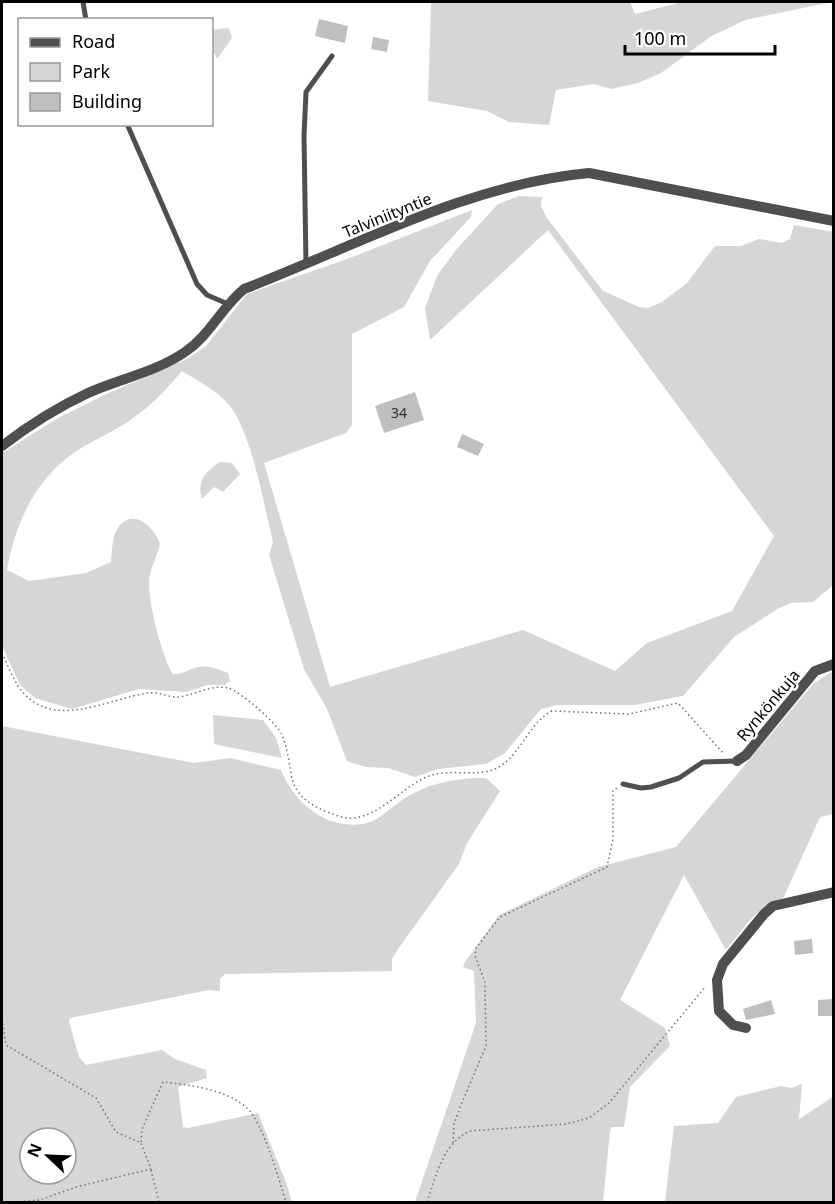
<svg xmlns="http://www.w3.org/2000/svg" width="835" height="1204" font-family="'Noto Sans',sans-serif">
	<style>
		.green { fill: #d6d6d6; fill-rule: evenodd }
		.building { fill: #bfbfbf }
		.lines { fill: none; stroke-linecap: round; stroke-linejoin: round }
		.path { stroke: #717171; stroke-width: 1.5; stroke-dasharray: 1.5 3; stroke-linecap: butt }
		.lane { stroke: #4f4f4f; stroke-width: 5 }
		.street { stroke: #4f4f4f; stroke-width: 10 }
		.labels { text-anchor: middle; stroke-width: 5; stroke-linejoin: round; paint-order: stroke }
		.number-label { font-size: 14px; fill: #303030 }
		.street-label { font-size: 16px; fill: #000; stroke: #fff }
	</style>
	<rect width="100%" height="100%" fill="#fff"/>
	<path class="green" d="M431 2H630L635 14 682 2H832L745 20 710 37 661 73 638 83 611 89 594 84 556 90 549 125 509 122 487 111 428 101Z
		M229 28 232 38 217 59 212 48V30Z
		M519 196 542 197 541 206 547 218 603 291 639 307 648 308 662 302 687 283 715 246H741L759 239 782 243 790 239 794 225 833 232V585L813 602 791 603 779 608 734 637 683 696 635 705H557L541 709 505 753 486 764 438 769 415 777 388 768 366 767 347 761 327 709 304 669 269 555 273 542C264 506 252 434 230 406 218 391 198 381 182 371 166 390 150 407 129 421 108 435 81 445 62 462 30 490 14 530 7 570L29 581 86 573 111 562C112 551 112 533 120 525 136 508 154 529 160 543 158 554 153 563 150 574 145 593 162 658 173 674 183 675 188 669 198 667 208 665 219 669 228 673L230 681 225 685H208L186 692 139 689 72 709 35 698 20 685 2 646V453L58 418 104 395 187 359 206 346 247 294 347 259 472 210 471 217 430 261 404 307 352 334V425L346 433 264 463 330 687 523 630 615 671 647 643 732 611 774 536 548 230 430 340 425 308 437 276 456 250 498 204Z
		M220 462 232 463 240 474 223 492 214 487 202 499C196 481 206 471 220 462Z
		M833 671V814L820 817 782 901C756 905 742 931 726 950L684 875 620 1000 665 1028 670 1046 630 1087 624 1127H612L610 1131 603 1202H415L476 1023 474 971 463 967 465 962 499 915 598 867 676 847 813 684Z
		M213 715 263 720 276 738 282 758 214 744Z
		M2 726 194 763 230 758 281 770C294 803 328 832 367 823 379 820 392 807 402 800 428 783 455 778 486 778L500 791 467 843 459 864 398 949 392 959V971L225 974 220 979V991L209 990 70 1018 69 1022 79 1057 86 1065 162 1050 175 1059 206 1070 207 1078 178 1087 183 1127 188 1128 258 1113 287 1185 292 1202H2ZM30 1138H66V1174H30Z
		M802 1084 799 1119 833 1097V1202H665L674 1126 718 1123 736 1097 781 1086 791 1088Z"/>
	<path class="building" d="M319 19 348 26 345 43 315 36Z
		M373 37 389 40 387 52 371 49Z
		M415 392 424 420 384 433 375 406Z
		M462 434 484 444 478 456 457 447Z
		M812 939 813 953 795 955 794 941Z
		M834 999V1016H818V1000Z
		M771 1000 775 1014 746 1020 743 1009Z"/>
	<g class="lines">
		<path class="path" d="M2 653C7 664 12 676 18 686 50 733 106 699 148 693 159 691 169 698 179 697 195 695 212 684 228 688 240 691 278 724 282 735 297 772 280 792 327 812 336 815 344 819 353 818 383 815 404 784 432 775 452 769 476 777 495 769 520 758 528 723 552 711L629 714 678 703 724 754
			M2 1019 6 1045 96 1098 116 1132 141 1143 151 1169 76 1187 40 1200 15 1202
			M141 1142 142 1129 163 1082C189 1085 226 1089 247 1108 263 1123 279 1180 286 1202
			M453 1143 454 1124 461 1105 486 1046 485 982 475 956 476 948 500 917 607 867 613 839V790L617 788
			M151 1170 159 1202
			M427 1202C436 1176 443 1143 470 1131L566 1124 589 1118 609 1103 706 986"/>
		<path class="lane" d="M83 2 86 20
			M127 124 197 284 207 295 228 304
			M306 264 304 136 306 92 332 56
			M623 784 641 788 651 787 679 778 703 762 737 761"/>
		<path class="street" d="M2 446C28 426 58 407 88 393 119 379 156 372 185 352 210 335 221 308 244 289 356 246 468 184 589 173L834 221
			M737 761 746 755 815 671 834 664
			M746 1028 733 1025 719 1011 717 980 723 964 764 914 773 906 834 892"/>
	</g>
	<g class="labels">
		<g class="number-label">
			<text x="399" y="418">34</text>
		</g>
		<g class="street-label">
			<text transform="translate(387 215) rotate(-22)" y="6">Talviniityntie</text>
			<text transform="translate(768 705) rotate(-50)" y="6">Rynkönkuja</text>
		</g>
	</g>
	<rect width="835" height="1204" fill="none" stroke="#000000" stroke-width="6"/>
	<rect x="18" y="18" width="195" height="108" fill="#ffffff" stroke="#999999" stroke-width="1.5"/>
	<rect x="30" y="38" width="30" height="9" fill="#4f4f4f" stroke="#999999" stroke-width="1.5"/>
	<text x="72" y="48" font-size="18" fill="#000000">Road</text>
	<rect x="30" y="63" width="30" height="18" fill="#d6d6d6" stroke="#999999" stroke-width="1.5"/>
	<text x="72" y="78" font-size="18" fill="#000000">Park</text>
	<rect x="30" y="93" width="30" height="18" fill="#bfbfbf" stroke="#999999" stroke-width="1.5"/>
	<text x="72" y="108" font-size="18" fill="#000000">Building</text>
	<g transform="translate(48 1156) rotate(293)"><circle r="28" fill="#ffffff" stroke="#999999" stroke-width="1.5"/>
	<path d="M0-4.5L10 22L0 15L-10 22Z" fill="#000000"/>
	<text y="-9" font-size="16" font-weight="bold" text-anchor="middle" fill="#000000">N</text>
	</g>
	<path d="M625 45v9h150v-9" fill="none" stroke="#000000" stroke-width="3"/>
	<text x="634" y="45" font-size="18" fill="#000000" stroke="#ffffff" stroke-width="4.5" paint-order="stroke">100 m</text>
</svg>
